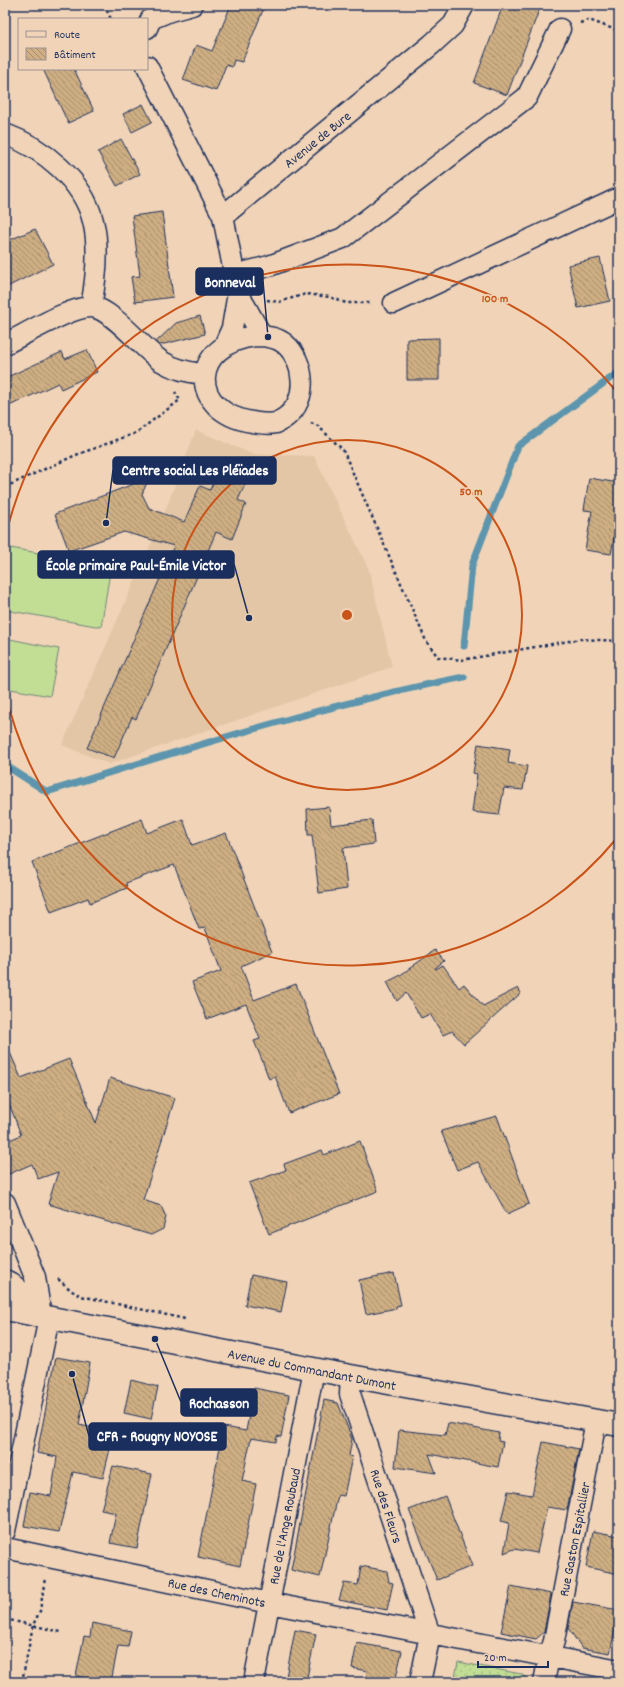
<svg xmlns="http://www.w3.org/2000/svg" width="624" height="1687" font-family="Dekko,sans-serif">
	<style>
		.built { fill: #e2c6a6 }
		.green { fill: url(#green-dots); stroke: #6e8679 }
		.pitch { fill: #c2dd94; stroke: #6e8679 }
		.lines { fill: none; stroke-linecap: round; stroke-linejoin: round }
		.stream { stroke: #5c95ad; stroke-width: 7 }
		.building { fill: url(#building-back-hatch); stroke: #1b2f5e }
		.minor-casing { stroke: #1b2f5e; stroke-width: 23 }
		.secondary-casing { stroke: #1b2f5e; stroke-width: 25 }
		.primary-casing { stroke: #1b2f5e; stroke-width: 25 }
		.path { stroke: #1b2f5e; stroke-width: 2.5; stroke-dasharray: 3 3; stroke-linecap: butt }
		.minor { stroke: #f1d4b7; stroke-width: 20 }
		.secondary { stroke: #f1d4b7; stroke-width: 22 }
		.primary { stroke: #f1d4b7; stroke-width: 22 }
		.ring { fill: none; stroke: #c95318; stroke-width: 2 }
		.labels { text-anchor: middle; stroke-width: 3.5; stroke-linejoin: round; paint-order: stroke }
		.street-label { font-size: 14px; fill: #1b2f5e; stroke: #f1d4b7 }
		.centre { fill: #c95318; stroke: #f1d4b7; stroke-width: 2 }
		.ring-label { font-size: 12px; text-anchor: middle; font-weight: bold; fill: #c95318; stroke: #f1d4b7; stroke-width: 3.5; stroke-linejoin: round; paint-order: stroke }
		.leader { fill: none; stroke: #1b2f5e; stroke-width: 1.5 }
		.callout-dot { fill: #1b2f5e; stroke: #f1d4b7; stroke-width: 1.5 }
		.callout { fill: #1b2f5e; stroke: #1b2f5e; stroke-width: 1.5 }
		.callout-label { font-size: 15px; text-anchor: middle; font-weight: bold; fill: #fff }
	</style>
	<defs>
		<pattern id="green-dots" width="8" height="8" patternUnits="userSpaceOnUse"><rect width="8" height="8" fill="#c2dd94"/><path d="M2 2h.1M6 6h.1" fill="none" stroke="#a6be82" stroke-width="1.8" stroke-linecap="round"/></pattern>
		<pattern id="building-back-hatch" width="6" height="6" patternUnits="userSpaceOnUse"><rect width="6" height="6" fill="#ceae82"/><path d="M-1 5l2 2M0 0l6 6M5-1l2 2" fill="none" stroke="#a68e6e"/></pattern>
	</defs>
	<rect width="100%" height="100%" fill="#f1d4b7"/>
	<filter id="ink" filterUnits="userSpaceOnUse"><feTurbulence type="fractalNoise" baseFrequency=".025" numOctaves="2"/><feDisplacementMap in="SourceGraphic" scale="8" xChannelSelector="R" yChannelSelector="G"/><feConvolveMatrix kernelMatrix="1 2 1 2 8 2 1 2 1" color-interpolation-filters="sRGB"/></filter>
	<g filter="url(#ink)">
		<path class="built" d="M196 430 252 454 314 456 369 570 392 667 109 764 62 745 162 519Z"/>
		<path class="green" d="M458 1662 521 1674 526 1678 527 1682H454Z"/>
		<path class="pitch" d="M5 547 111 566 101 627 5 610Z
			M5 638 59 649 50 696 5 688Z"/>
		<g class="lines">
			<path class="stream" d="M464 646 472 565 518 446 619 372
				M5 765 47 792C185 749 322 705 464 677"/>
		</g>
		<path class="building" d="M231 5H265L242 62 234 60 232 67 226 65 216 91 183 80 196 45 212 51Z
			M503 5H541L507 95 474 83Z
			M43 69H74L94 111 68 123Z
			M143 104 152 122 132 132 123 114Z
			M121 139 140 174 117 186 98 152Z
			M162 212 173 297 135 302 131 277 140 276 132 216Z
			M35 229 53 264 5 288V242Z
			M600 258 610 301 578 308 568 265Z
			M200 316 205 334 160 345 156 342 176 323Z
			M439 338V380H407V339Z
			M87 350 97 372 61 389 58 383 5 408V378L62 352 65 359Z
			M220 466 248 478 238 500 246 504 232 539 216 532 136 719 132 717 114 758 87 748 174 546 124 532 69 551 55 514 149 478 142 494 149 508 184 522 200 486 210 490Z
			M589 478 619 483V512L611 554 585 550 592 511 584 510Z
			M478 744 510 749 508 763 527 766 523 790 504 788 499 815 472 812 477 774 473 773Z
			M329 807 331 825 372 820 374 844 343 848 347 889 319 893 312 835H308L307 809Z
			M142 819 147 833 183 819 192 845 226 833 272 952 241 966 254 1000 296 984 339 1094 289 1113 275 1076 269 1079 262 1060 254 1041 260 1039 246 1004 207 1019 192 982 221 971 205 928 199 929 174 865 126 883 127 888 90 903 88 898 51 912 32 862Z
			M435 950 444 961 435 968 436 969 443 965 459 988 464 984 483 1006 518 988 521 993 464 1044 452 1031 443 1035 430 1014 421 1018 406 993 397 1001 387 982 399 976Z
			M5 1041 21 1078 69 1059 96 1123 110 1078 175 1098 143 1200 161 1206 166 1217 163 1229 151 1235 48 1204 58 1172 38 1179 32 1164 9 1174 5 1164V1142L21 1135 5 1093Z
			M497 1116 529 1204 507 1214 478 1162 457 1170 441 1131Z
			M360 1141 378 1191 269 1234 249 1183 286 1170 284 1164 322 1150 324 1155Z
			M394 1273 401 1305 396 1306 397 1308 366 1314 359 1280Z
			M251 1275 287 1282 281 1312 245 1305Z
			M56 1357 90 1363 79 1425 114 1432 103 1478 73 1472 59 1532 24 1526 30 1492 51 1496 57 1457 37 1453Z
			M131 1380 158 1387 151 1419 124 1413Z
			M254 1388 289 1395 281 1437 277 1436 276 1442 251 1438 242 1481 256 1484 240 1566 198 1557 224 1427 246 1431Z
			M324 1400 338 1403 352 1439 349 1456 352 1457 344 1496 338 1495 320 1577 291 1570Z
			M448 1423 499 1433 498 1441 503 1442 498 1467 429 1454 436 1473 395 1467 399 1430 445 1435Z
			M543 1442 579 1449 567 1510 547 1507 537 1553 514 1549 504 1553 509 1523 501 1521 508 1491 532 1495Z
			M113 1466 152 1474 137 1548 110 1543 116 1513 101 1510Z
			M445 1496 472 1566 437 1580 409 1510Z
			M593 1531 619 1536V1574L586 1567Z
			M361 1566 387 1571 389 1582 393 1583 387 1610 339 1600 344 1583 358 1585Z
			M511 1586 551 1594 544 1632 536 1639 501 1632Z
			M573 1602 619 1610 610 1653 582 1648 568 1628Z
			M92 1623 131 1631 128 1647 118 1646 111 1682 76 1676 84 1636 90 1637Z
			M295 1630 316 1634 306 1682H285Z
			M357 1643 402 1651 395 1682H365L367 1671 352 1668Z"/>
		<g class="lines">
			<defs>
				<path id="minor" d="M147 28 151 19 170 11 192 5
					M147 66 223 216
					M5 134C43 148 83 180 93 221 100 248 96 280 91 307
					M235 275 269 266 343 238 527 97 560 29
					M394 303 619 198
					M256 336C266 336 277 337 285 344 305 361 309 400 286 417 283 419 279 422 276 423 268 425 259 423 252 422 187 411 190 343 256 336Z
					M262 336 238 293 223 216 431 45 453 25 464 5
					M5 344C24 335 73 305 92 307 112 309 143 349 161 361 174 369 190 373 205 374
					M224 346 232 328 238 293
					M5 1203 35 1277 41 1316
					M351 1377 350 1394 430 1635
					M5 1531 49 1318
					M5 1548 269 1603 619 1670
					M254 1682 314 1369
					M420 1682 430 1635
					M544 1682 549 1657 554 1641 596 1421"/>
				<path id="secondary" d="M5 1281C20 1289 27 1300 35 1315"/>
				<path id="primary" d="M5 1309 334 1373 619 1425"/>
			</defs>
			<use href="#minor" class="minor-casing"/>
			<use href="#secondary" class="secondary-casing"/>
			<use href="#primary" class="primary-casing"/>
			<path class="path" d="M104 5 111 19
				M580 23 589 20 619 31
				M267 300 279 302 306 294 330 297 346 303H372
				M311 423 318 426 343 450 426 641 438 657 462 660 580 639 619 641
				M5 487 76 455 136 433 180 400 175 392
				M58 1279 72 1291 81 1296 185 1319
				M5 1619 61 1632
				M22 1682 33 1625 40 1611 45 1578"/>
			<use href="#minor" class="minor"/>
			<use href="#secondary" class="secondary"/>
			<use href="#primary" class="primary"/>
		</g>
	</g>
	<g class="ring">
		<circle cx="347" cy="615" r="175"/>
		<path d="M617 838A350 350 0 0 1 5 691M5 539A350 350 0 0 1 617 392"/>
	</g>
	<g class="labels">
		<g class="street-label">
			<text transform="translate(317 139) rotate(-39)" y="5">Avenue de Bure</text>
			<text transform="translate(312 1369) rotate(11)" y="5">Avenue du Commandant Dumont</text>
			<text transform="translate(387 1506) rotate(72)" y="5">Rue des Fleurs</text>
			<text transform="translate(284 1526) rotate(-79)" y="5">Rue de l'Ange Roubaud</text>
			<text transform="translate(574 1539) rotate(-79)" y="5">Rue Gaston Espitallier</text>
			<text transform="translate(217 1592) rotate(12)" y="5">Rue des Cheminots</text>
		</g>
	</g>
	<circle cx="347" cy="615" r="6" class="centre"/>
	<g class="ring-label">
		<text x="495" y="302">100 m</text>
		<text x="471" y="495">50 m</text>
	</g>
	<path class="leader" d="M268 337L263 281M106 523L113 470M249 618L234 564M155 1339L181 1402M72 1374L89 1436"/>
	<g class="callout-dot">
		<circle cx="268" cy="337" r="4"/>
		<circle cx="106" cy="523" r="4"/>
		<circle cx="249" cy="618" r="4"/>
		<circle cx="155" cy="1339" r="4"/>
		<circle cx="72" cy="1374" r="4"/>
	</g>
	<g class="callout">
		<rect x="196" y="268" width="67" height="27" rx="4"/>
		<rect x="113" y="457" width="163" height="27" rx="4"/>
		<rect x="38" y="551" width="196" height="27" rx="4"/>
		<rect x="181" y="1389" width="76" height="27" rx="4"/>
		<rect x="89" y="1423" width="137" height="27" rx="4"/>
	</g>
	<g class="callout-label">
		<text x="230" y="287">Bonneval</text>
		<text x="195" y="475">Centre social Les Pléïades</text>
		<text x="136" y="570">École primaire Paul-Émile Victor</text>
		<text x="219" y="1408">Rochasson</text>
		<text x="157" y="1441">CFR - Rougny NOYOSE</text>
	</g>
	<rect width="624" height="1687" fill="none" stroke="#f1d4b7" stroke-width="20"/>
	<rect x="10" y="10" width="604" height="1667" fill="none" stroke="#1b2f5e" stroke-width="1.5" filter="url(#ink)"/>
	<rect x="18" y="18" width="130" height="52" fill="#f1d4b7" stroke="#9b9293"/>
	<rect x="26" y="31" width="20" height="6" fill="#f1d4b7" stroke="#9b9293"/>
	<text x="54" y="38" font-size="12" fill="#1b2f5e">Route</text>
	<rect x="26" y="48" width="20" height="12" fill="url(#building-back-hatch)" stroke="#9b9293"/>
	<text x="54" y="58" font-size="12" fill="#1b2f5e">Bâtiment</text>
	<path d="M478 1661v6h70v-6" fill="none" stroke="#1b2f5e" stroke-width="2"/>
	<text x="484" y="1661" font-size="12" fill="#1b2f5e" stroke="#f1d4b7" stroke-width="3" paint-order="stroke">20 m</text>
</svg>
